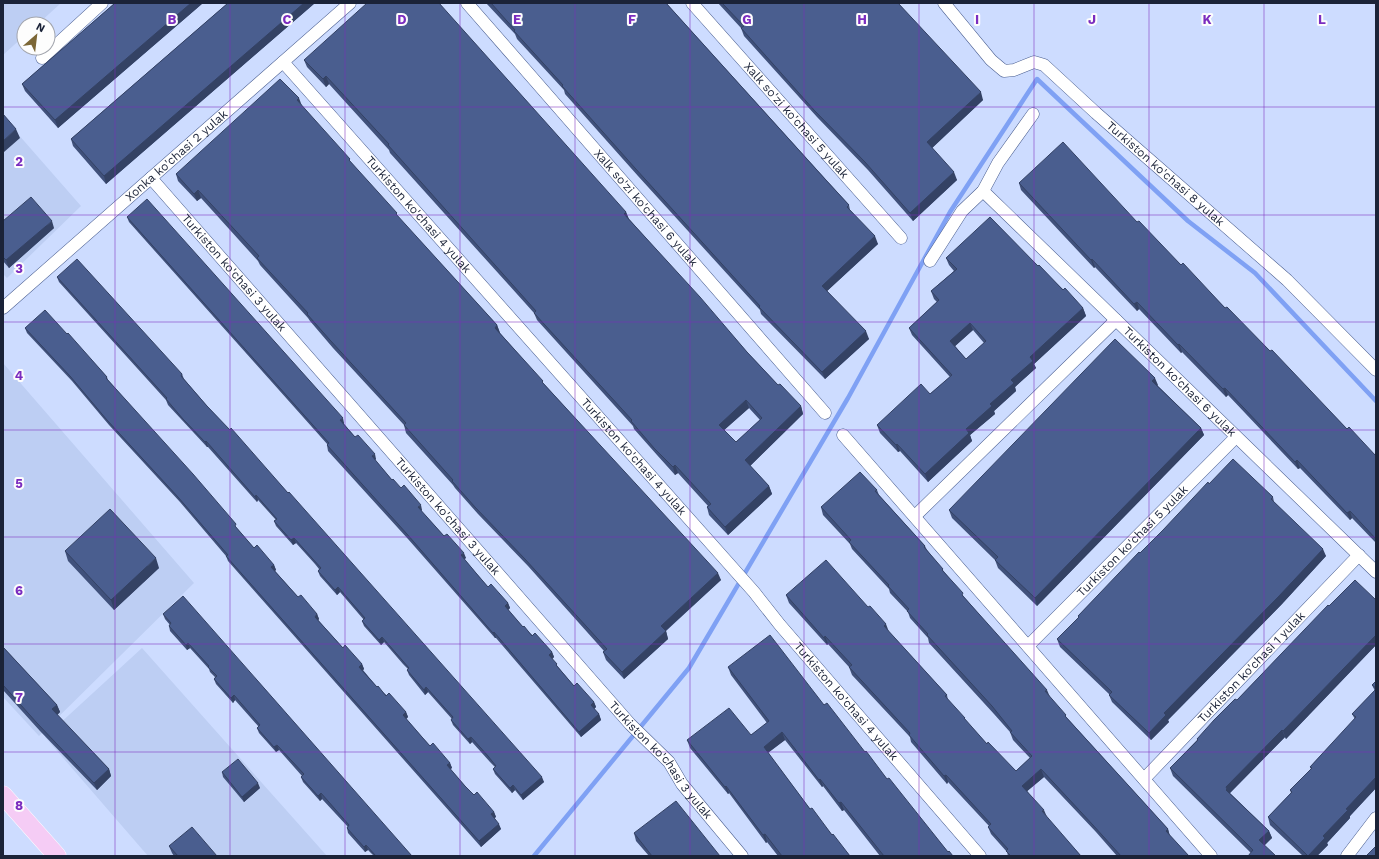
<svg xmlns="http://www.w3.org/2000/svg" width="1379" height="859" font-family="'Work Sans',sans-serif">
	<style>
		.built { fill: #bdcef3 }
		.lines { fill: none; stroke-linecap: round; stroke-linejoin: round }
		.stream { stroke: #7fa1f4; stroke-width: 4.5 }
		.street-casing { stroke: #4a5e90; stroke-width: 13 }
		.primary-casing { stroke: #fff; stroke-width: 19 }
		.street { stroke: #fff; stroke-width: 12 }
		.primary { stroke: #f5ccf5; stroke-width: 18 }
		.wall { fill: #40517b; fill-rule: evenodd }
		.shaded-wall { fill: #344264 }
		.building { fill: #4a5e8f; stroke: #344264; fill-rule: evenodd }
		.grid { fill: none; stroke: #7b2cbf; stroke-width: 1; stroke-opacity: 0.55 }
		.labels { text-anchor: middle; stroke-width: 4; stroke-linejoin: round; paint-order: stroke }
		.street-label { font-size: 12px; fill: #1b2338; stroke: #fdfdfd }
		.grid-label { font-size: 13px; text-anchor: middle; font-weight: bold; fill: #7b2cbf; stroke: #fdfdfd; stroke-width: 4; stroke-linejoin: round; paint-order: stroke }
	</style>
	<rect width="100%" height="100%" fill="#cddcff"/>
	<path class="built" d="M3 3H61L38 24H24V36L3 55Z
		M3 117 81 206 7 278 3 274Z
		M3 363 194 583 39 736 3 697Z
		M142 648 327 856H148L45 737Z"/>
	<g class="lines">
		<path class="stream" d="M534 856 689 668 848 398 950 212 1037 79 1188 221 1255 273 1376 401"/>
		<defs>
			<g id="street">
				<path id="s1" d="M467 3 825 413"/>
				<path id="s2" d="M692 3 901 238"/>
				<path id="s3" d="M944 3 991 60 1004 71 1014 70 1034 62 1044 65 1096 113 1287 280 1376 370"/>
				<path d="M42 58 102 3"/>
				<path id="s4" d="M283 62 754 592 780 625 980 856"/>
				<path id="s5" d="M151 178 630 724 669 762 682 784 742 856"/>
				<path id="s6" d="M983 191 1376 572"/>
				<path d="M930 261 962 211 983 191 998 163 1033 114"/>
				<path id="s7" d="M3 308 350 3"/>
				<path d="M843 435 1211 856"/>
				<path d="M915 516 1116 320"/>
				<path id="s8" d="M1028 646 1236 437"/>
				<path id="s9" d="M1144 779 1359 555"/>
				<path d="M1347 856 1376 818"/>
			</g>
			<path id="primary" d="M3 795 57 856"/>
		</defs>
		<use href="#street" class="street-casing"/>
		<use href="#primary" class="primary-casing"/>
		<use href="#street" class="street"/>
		<use href="#primary" class="primary"/>
	</g>
	<path class="wall" d="M115 3H203L58 128 25 91 22 84Z
		M228 3H315L106 184 73 146 71 139Z
		M486 3H666L849 205 850 210 878 244 827 291 869 339 825 379 761 314 760 310 638 176 565 94 564 90 517 39 515 34Z
		M718 3H898L983 100 932 148 957 180 913 221 868 170 817 117 744 36 741 28Z
		M304 60 626 212 629 219 747 352 778 385 801 406 803 414 750 466 769 486 772 494 728 535 709 515 707 507 708 506 678 473 675 475 657 455 634 429 633 426 537 320 534 313 390 153 389 150 329 84 326 87 307 67ZM749 408 760 420 736 442 724 430Z
		M302 106 398 217 497 325 500 333 545 385 721 580 666 631 668 639 624 679 606 660 603 652 604 651 528 566 478 514 455 488 453 485 406 433 404 425 333 348 310 321 308 318 260 265 258 261 201 198 197 201 178 181 176 174Z
		M1019 183 1137 222 1181 265 1270 351 1347 429 1376 456V543L1352 518 1350 520 1300 468 1298 469 1228 395 1226 397 1182 352 1181 353 1139 309 1137 311 1095 267 1094 268 1021 190Z
		M127 217 344 423V424L355 437 376 459 375 460 392 480 422 510 421 511 444 536 466 558 464 559 488 587 508 603 510 608 508 610 523 627 552 652 554 657 552 659 559 668 574 686 594 702 596 707 594 709 599 714 601 720 581 737 496 638H495L408 539 328 451 327 445H328L129 222Z
		M3 221 54 228 9 268 3 261Z
		M946 258 1038 266 1083 308 1086 316 1034 364 1036 368 1015 387 1016 391 994 411 995 414 970 435 972 441 928 482 900 451 898 452 880 433 877 425 930 394 950 377 912 335 909 328 937 302 934 299 931 291 954 271 949 265ZM973 330 984 343 966 359 955 346Z
		M57 277 182 374 184 379 207 406 288 493 544 782 523 800 515 790 512 793 495 774 493 769 495 767 490 762 472 742 470 744 453 725 451 720 452 719 428 692 425 695 409 675 407 670 408 669 403 664 384 642 381 645 364 626 362 621 364 620 340 592 337 595 320 576 318 571 319 569 315 564 296 543 293 545 276 526 274 521 276 520 258 500 257 502 208 447H207L168 405 166 400 59 282Z
		M25 328 67 334 107 377 108 380 254 548 274 565 276 570 275 571 298 597 317 614 319 619 318 620 343 648 362 664 364 669 363 670 377 687 406 712 408 717 406 719 430 746 450 763 452 768 450 769 465 786 474 795 494 812 496 817 494 818 501 829 481 847 228 561 226 556 180 502 109 425 72 381 27 333Z
		M1158 385V386L1201 428 1204 435 1037 606 998 568 995 560 952 518 949 510Z
		M1209 484 1273 497 1274 502 1326 556 1282 604 1168 720 1169 722 1151 740 1112 702 1109 695V694L1060 647 1057 639 1078 618V616Z
		M877 490 879 495 925 546 927 550 965 598 1049 696 1068 719 1168 829 1170 836 1189 856H1117L1096 832 1044 777 1027 791 1046 817 1081 856H1008L1007 852 991 834 988 827 989 826 948 782 947 784 911 742 910 737 852 675 849 667 828 644 827 645 789 603 786 595 889 632 947 695 948 700 966 721 987 744 1016 771 1030 758 1013 740 1010 732 994 714 929 643 928 638 910 618 908 612 890 593 889 589 852 549 850 544 823 515 821 507Z
		M65 551 159 568 114 610 68 561Z
		M1376 600V645L1286 739 1285 737 1230 793 1269 831 1272 838 1251 853 1173 776 1170 768 1197 740V739L1237 700 1329 606Z
		M163 614 412 856H374L368 850 365 852 348 833 347 828 348 827 322 799 320 801 303 782 301 777 302 776 279 750 276 752 259 733 257 728 259 727 235 700 233 703 216 684 214 679 215 677 210 672 209 669 190 648 187 650 170 631 169 626 170 625 165 619Z
		M3 647 57 705 60 712 57 715 109 769 111 776 97 790 40 731 3 690Z
		M728 667 824 705 887 779 948 852 953 856H880L844 810 842 811 823 786 822 787 785 740 768 753 810 809 850 856H778L767 842 766 843 729 793 728 794 690 748 687 740 751 735 767 723 731 675Z
		M1376 681V788L1350 816V818L1327 843 1328 845 1317 856H1303L1270 825 1268 817 1291 793 1290 790 1311 769 1310 767 1355 719 1352 714 1375 691 1372 685Z
		M222 772 260 788 244 802 223 777Z
		M634 833 720 856H649L636 841Z
		M169 846 217 856H174L172 853Z"/>
	<path class="shaded-wall" d="M191 3H203L58 128 55 120Z
		M304 3H315L106 184 104 176Z
		M326 76 329 84 326 87 323 79Z
		M981 92 983 100 930 150 927 142Z
		M299 98 302 106 297 100Z
		M16 129 20 138 4 152 3 150V141Z
		M954 172 957 180 913 221 910 213Z
		M198 190 201 198 197 201 194 194Z
		M626 212 629 220 624 214Z
		M52 221 54 228 9 268 6 260Z
		M875 236 878 244 825 293 822 286Z
		M1092 259 1095 267 1094 268 1091 260Z
		M1137 302 1139 309 1137 311 1134 304Z
		M1083 308 1086 316 1034 364 1036 368 1015 387 1016 391 994 411 995 414 970 435 972 441 928 482 925 474 966 429 990 404 1011 380 1030 357Z
		M970 323 973 330 953 348 950 341Z
		M497 325 500 333 498 335 495 328Z
		M866 331 869 339 825 379 822 372Z
		M1179 344 1182 352 1181 353 1178 345Z
		M1155 378 1158 385 1155 388 1152 381Z
		M1225 388 1228 395 1226 397 1223 389Z
		M746 400 749 408 722 432 719 425Z
		M801 406 803 414 748 468 745 460Z
		M343 418 344 423 342 425 340 420Z
		M1201 428 1204 435 1037 606 1035 598Z
		M206 441 208 447H207L205 442Z
		M897 444 900 451 898 452 896 445Z
		M375 454 376 459 374 461 372 456Z
		M1297 460 1300 468 1298 469 1295 462Z
		M675 465 678 473 675 475 673 467Z
		M769 486 772 494 728 535 725 527Z
		M256 495 258 500 257 502 255 497Z
		M421 505 422 510 420 512 418 507Z
		M1350 511 1352 518 1350 520 1347 513Z
		M294 538 296 543 293 545 291 540Z
		M1323 549 1326 556 1282 604 1168 720 1169 722 1151 740 1149 733 1164 713Z
		M464 553 466 558 463 560 461 555Z
		M156 558 159 568 114 610 111 600Z
		M274 565 276 570 273 572 271 567Z
		M718 573 721 580 663 633 661 626Z
		M338 587 340 592 337 595 335 590Z
		M508 603 510 608 507 611 505 606Z
		M317 614 319 619 317 622 315 617Z
		M886 624 889 632 884 626Z
		M666 631 668 639 624 679 622 672Z
		M494 632 496 638H495L493 633Z
		M1376 635V645L1286 739 1283 731Z
		M825 636 828 644 827 645 824 638Z
		M382 637 384 642 381 645 379 640Z
		M188 643 190 648 187 650 186 645Z
		M552 652 554 657 551 660 549 655Z
		M362 664 364 669 361 672 359 667Z
		M426 687 428 692 425 695 424 690Z
		M1047 690 1050 697 1045 691Z
		M234 695 235 700 233 703 231 698Z
		M594 702 596 707 593 710 591 705Z
		M57 705 60 712 55 717 52 709Z
		M406 712 408 717 405 720 403 715Z
		M599 714 601 720 581 737 579 732Z
		M1282 730 1285 737 1229 794V797L1226 787Z
		M782 732 785 740 766 754 764 747Z
		M471 737 472 742 470 744 468 739Z
		M277 745 279 750 276 752 274 747Z
		M450 763 452 768 449 770 447 765Z
		M109 769 111 776 97 790 94 783Z
		M1041 769 1044 777 1025 793 1022 786Z
		M946 775 948 782 947 784 944 776Z
		M542 777 544 782 523 800 521 795Z
		M1376 777V788L1350 816V818L1327 843 1328 845 1317 856H1308L1323 836 1346 809Z
		M820 779 823 786 822 787 819 780Z
		M258 783 260 788 244 802 242 797Z
		M513 785 515 790 512 793 510 788Z
		M726 786 729 793 728 794 725 787Z
		M321 793 322 799 320 801 318 796Z
		M841 802 844 810 842 811 839 803Z
		M1044 810 1047 817 1042 811Z
		M494 812 496 817 493 819 491 814Z
		M499 824 501 829 481 847 479 841Z
		M1168 829 1170 837 1166 831Z
		M1269 831 1272 838 1262 848 1259 840Z
		M765 834 767 842 766 843 763 835Z
		M366 845 368 850 365 852 364 847Z"/>
	<path class="building" d="M115 3H191L55 120 22 84Z
		M228 3H304L104 176 71 139Z
		M367 3H439L626 212 624 214 700 297 747 352 778 385 780 384 801 406 745 460 769 486 725 527 707 507 711 504 675 465 673 467 654 448 631 421 632 420 534 313 536 311 388 145 389 144 326 76 323 79 304 60ZM746 400 762 418 736 442 719 425Z
		M491 3H666L825 179 849 205 847 207 875 236 822 286 866 331 822 372 759 307 760 306 635 168 562 86 563 85 514 31 515 30Z
		M722 3H898L981 92 927 142 954 172 910 213 865 162 814 110 741 28 744 26Z
		M280 79 299 98 297 100 350 159 349 160 397 213 396 214 497 325 495 328 543 381 542 382 718 573 661 626 666 631 622 672 603 652 607 649 525 559 475 507 452 481 453 480 404 425 406 423 330 340 307 314 308 313 257 258 259 256 198 190 194 194 176 174Z
		M3 114 16 129 3 141Z
		M1063 142 1137 222 1139 221 1181 265 1183 263 1225 308 1227 307 1270 351 1272 350 1347 429 1349 427 1376 456V539L1350 511 1347 513 1297 460 1295 462 1225 388 1223 389 1179 344 1178 345 1137 302 1134 304 1092 259 1091 260 1019 183Z
		M31 197 52 221 6 260 3 257V221Z
		M147 199 343 418 340 420 355 437 358 435 375 454 372 456 392 480 393 479 401 488 404 485 421 505 418 507 444 536 447 534 464 553 461 555 476 573 488 587 491 584 508 603 505 606 523 627 524 626 532 636 535 633 552 652 549 655 557 664 556 665 574 686 577 683 594 702 591 705 599 714 579 732 494 632 493 633 407 534 327 445 329 443 127 217Z
		M990 217 1038 266 1039 265 1063 290 1065 288 1083 308 1030 357 1033 361 1011 380 1014 383 990 404 992 406 966 429 969 433 925 474 897 444 896 445 877 425 921 384 930 394 952 375 909 328 939 300 931 291 957 269 946 258ZM970 323 986 341 966 359 950 341Z
		M77 259 182 374 181 376 207 406 230 430 231 428 288 493 289 492 542 777 521 795 513 785 510 788 493 769 496 766 488 756 471 737 468 739 451 720 453 717 426 687 424 690 407 670 409 668 382 637 379 640 362 621 365 618 338 587 335 590 318 571 321 568 294 538 291 540 274 521 277 519 256 495 255 497 206 441 205 442 183 419 166 399 167 398 57 277Z
		M45 310 67 334 68 333 107 377 106 378 193 474 236 524 235 526 254 548 257 545 274 565 271 567 298 597 301 595 317 614 315 617 334 638 343 648 345 645 362 664 359 667 377 687 378 686 386 696 389 693 406 712 403 715 422 737 430 746 433 743 450 763 447 765 465 786 474 795 477 792 494 812 491 814 499 824 479 841 226 556 228 555 178 497 107 420 70 376 25 328Z
		M1115 339 1155 378 1152 381 1201 428 1035 598 995 560 998 557 949 510Z
		M1233 459 1273 497 1271 499 1323 549 1279 596 1164 713 1166 715 1149 733 1109 695 1112 692 1057 639 1079 617 1078 616 1139 552 1140 553 1163 530 1208 482 1209 484Z
		M860 472 877 490 875 491 925 546 924 547 943 569 942 570 963 593 962 595 1047 690 1045 691 1066 715 1065 716 1128 785 1168 829 1166 831 1189 856H1121L1093 825 1041 769 1022 786 1044 810 1042 811 1081 856H1011L1006 851 1008 849 988 827 991 824 946 775 944 776 909 735 910 733 849 667 852 665 825 636 824 638 786 595 826 560 868 607 870 606 886 624 884 626 947 695 945 696 965 718H964L987 744 988 742 1016 771 1032 756 1010 732 1012 731 992 706 927 635 928 634 907 611 909 609 888 586 889 585 849 542 851 540 821 507Z
		M110 509 156 558 111 600 65 551Z
		M1355 580 1376 600V635L1283 731 1282 730 1226 787 1227 789 1226 790 1269 831 1259 840 1276 856H1248L1253 850 1170 768 1198 740 1197 739 1214 720 1235 699 1237 700 1328 605 1329 606Z
		M183 596 412 856H376L366 845 364 847 347 828 349 825 321 793 318 796 301 777 304 774 277 745 274 747 257 728 260 725 234 695 231 698 214 679 217 676 208 667 209 666 188 643 186 645 169 626 171 623 163 614Z
		M770 635 824 705 827 703 865 752 866 751 887 779 889 778 948 852 949 851 953 856H884L841 802 839 803 820 779 819 780 782 732 764 747 810 809 812 808 832 835 833 834 850 856H782L765 834 763 835 726 786 725 787 687 740 729 708 751 735 769 721 728 667Z
		M3 647 57 705 52 709 109 769 94 783 37 723 3 685Z
		M1376 681V688L1372 685Z
		M1376 689V777L1346 809 1348 810 1323 836 1325 838 1308 856 1268 817 1292 792 1290 790 1312 768 1310 767 1356 717 1352 714Z
		M238 759 258 783 242 797 222 772Z
		M676 801 720 856H652L634 833Z
		M192 827 217 856H178L169 846Z
		M1376 846V856H1366Z"/>
	<path class="grid" d="M115 3V856M230 3V856M345 3V856M460 3V856M575 3V856M690 3V856M804 3V856M919 3V856M1034 3V856M1149 3V856M1264 3V856M3 107H1376M3 215H1376M3 322H1376M3 430H1376M3 537H1376M3 644H1376M3 752H1376"/>
	<g class="labels">
		<g class="street-label">
			<text dy="4" stroke="none"><textPath href="#s2" startOffset="157">Xalk so'zi ko'chasi 5 yulak</textPath></text>
			<text dy="4" stroke="none"><textPath href="#s7" startOffset="231">Xonka ko'chasi 2 yulak</textPath></text>
			<text dy="4" stroke="none"><textPath href="#s3" startOffset="296">Turkiston ko'chasi 8 yulak</textPath></text>
			<text dy="4" stroke="none"><textPath href="#s1" startOffset="272">Xalk so'zi ko'chasi 6 yulak</textPath></text>
			<text dy="4" stroke="none"><textPath href="#s4" startOffset="204">Turkiston ko'chasi 4 yulak</textPath></text>
			<text dy="4" stroke="none"><textPath href="#s5" startOffset="126">Turkiston ko'chasi 3 yulak</textPath></text>
			<text dy="4" stroke="none"><textPath href="#s6" startOffset="274">Turkiston ko'chasi 6 yulak</textPath></text>
			<text dy="4" stroke="none"><textPath href="#s4" startOffset="528">Turkiston ko'chasi 4 yulak</textPath></text>
			<text dy="4" stroke="none"><textPath href="#s5" startOffset="450">Turkiston ko'chasi 3 yulak</textPath></text>
			<text dy="4" stroke="none"><textPath href="#s8" startOffset="148">Turkiston ko'chasi 5 yulak</textPath></text>
			<text dy="4" stroke="none"><textPath href="#s9" startOffset="155">Turkiston ko'chasi 1 yulak</textPath></text>
			<text dy="4" stroke="none"><textPath href="#s4" startOffset="852">Turkiston ko'chasi 4 yulak</textPath></text>
			<text dy="4" stroke="none"><textPath href="#s5" startOffset="774">Turkiston ko'chasi 3 yulak</textPath></text>
		</g>
	</g>
	<g class="grid-label">
		<text x="172" y="24">B</text>
		<text x="287" y="24">C</text>
		<text x="402" y="24">D</text>
		<text x="517" y="24">E</text>
		<text x="632" y="24">F</text>
		<text x="747" y="24">G</text>
		<text x="862" y="24">H</text>
		<text x="977" y="24">I</text>
		<text x="1092" y="24">J</text>
		<text x="1207" y="24">K</text>
		<text x="1322" y="24">L</text>
		<text x="19" y="166">2</text>
		<text x="19" y="273">3</text>
		<text x="19" y="380">4</text>
		<text x="19" y="488">5</text>
		<text x="19" y="595">6</text>
		<text x="19" y="702">7</text>
		<text x="19" y="810">8</text>
	</g>
	<rect width="1379" height="859" fill="none" stroke="#1b2338" stroke-width="8"/>
	<g transform="translate(36 36) rotate(28)"><circle r="19" fill="#fdfdfd" stroke="#a3a6ae"/>
	<path d="M0-3L7 15L0 10L-7 15Z" fill="#7c6736"/>
	<text y="-6" font-size="11" font-weight="bold" text-anchor="middle" fill="#1b2338">N</text>
	</g>
</svg>
